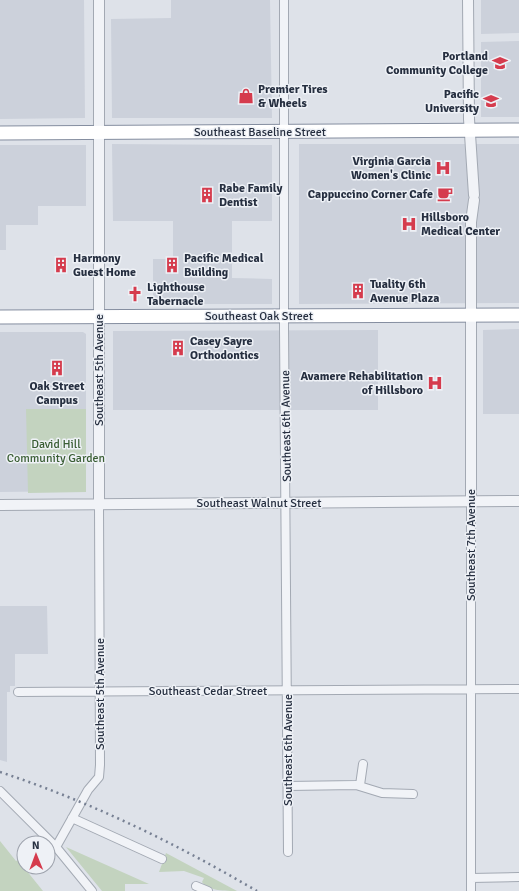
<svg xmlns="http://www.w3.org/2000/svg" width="519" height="891" font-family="Signika,sans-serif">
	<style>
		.built { fill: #ccd1db }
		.green { fill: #c3d3bf }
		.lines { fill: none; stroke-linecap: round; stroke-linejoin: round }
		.minor-casing { stroke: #a3a9b3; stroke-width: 10 }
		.tertiary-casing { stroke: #a3a9b3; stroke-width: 12 }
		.trunk-casing { stroke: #858ea0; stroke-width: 15 }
		.minor { stroke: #f1f3f7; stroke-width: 8 }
		.tertiary { stroke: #f1f3f7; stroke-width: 10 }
		.trunk { stroke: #fff; stroke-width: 13 }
		.rail { stroke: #778093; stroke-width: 2.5; stroke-dasharray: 2 4; stroke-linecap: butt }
		.labels { text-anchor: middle; stroke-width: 3; stroke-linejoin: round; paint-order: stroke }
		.poi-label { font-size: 12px; font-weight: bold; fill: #262f40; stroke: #eef1f6; text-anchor: start }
		.street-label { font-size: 12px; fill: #262f40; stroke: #eef1f6 }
		.park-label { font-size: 12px; fill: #395d33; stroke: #eef1f6 }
	</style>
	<rect width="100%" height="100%" fill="#dee2e9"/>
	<path class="built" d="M0 0H84L85 118 0 119Z
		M171 0H270L272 118H112L111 19 171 18Z
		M481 0H519V33L481 34Z
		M519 41V117H481V42Z
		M112 144 272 145V221H232V278L272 279V304H153V259H173V221H113Z
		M299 144H519V303L299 304Z
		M0 145H86V206H38V225H6V250H0Z
		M519 329V414H483V330Z
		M378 330V410H113V331Z
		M0 332H83L86 334V491L0 492Z
		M0 606H47L48 654H15V686H10V692H7V762L0 760Z"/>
	<path class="green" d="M26 409H86V492L28 493Z
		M0 841 16 861 18 860 43 891H0Z
		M66 847 149 884H125V891H102Z
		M166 853 237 891C226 891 208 891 202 882L204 878 184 871 159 872Z"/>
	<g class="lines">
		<defs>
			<path id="minor" d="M284 0V329L288 852
				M18 692 519 689
				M360 785 363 764
				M288 786 356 785 382 793 413 794
				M0 791 56 847 92 891
				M72 818 162 859
				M56 847 88 790 99 777 100 765 99 505
				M471 878 519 877
				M196 886 208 891
				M471 891V502"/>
			<path id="tertiary" d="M468 0 469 119 474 195
				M471 502V222L474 200
				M0 505 519 501
				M99 505V0"/>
			<path id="trunk" d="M0 133 519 130
				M0 317 519 315"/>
		</defs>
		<use href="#minor" class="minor-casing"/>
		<use href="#tertiary" class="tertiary-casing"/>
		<use href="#trunk" class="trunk-casing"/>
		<use href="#minor" class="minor"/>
		<use href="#tertiary" class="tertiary"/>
		<use href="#trunk" class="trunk"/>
		<path class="rail" d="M0 772C91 802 175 843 257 891"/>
	</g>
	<defs>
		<symbol id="university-bare" viewBox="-9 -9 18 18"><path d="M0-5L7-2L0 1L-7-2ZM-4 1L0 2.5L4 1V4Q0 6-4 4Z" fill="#d53b4d" stroke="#eef1f6" stroke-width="2.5" paint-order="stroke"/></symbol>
		<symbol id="shop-bare" viewBox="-9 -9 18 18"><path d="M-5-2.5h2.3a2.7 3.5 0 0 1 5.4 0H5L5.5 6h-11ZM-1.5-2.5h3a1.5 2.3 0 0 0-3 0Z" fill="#d53b4d" stroke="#eef1f6" stroke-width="2.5" paint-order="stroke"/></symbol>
		<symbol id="hospital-bare" viewBox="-9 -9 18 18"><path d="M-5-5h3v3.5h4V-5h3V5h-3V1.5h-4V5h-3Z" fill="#d53b4d" stroke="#eef1f6" stroke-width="2.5" paint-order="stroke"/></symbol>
		<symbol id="cafe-bare" viewBox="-9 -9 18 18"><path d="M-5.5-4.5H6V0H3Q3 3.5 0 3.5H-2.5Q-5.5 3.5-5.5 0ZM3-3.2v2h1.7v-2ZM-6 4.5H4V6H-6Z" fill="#d53b4d" stroke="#eef1f6" stroke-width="2.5" paint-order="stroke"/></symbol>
		<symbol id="building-bare" viewBox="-9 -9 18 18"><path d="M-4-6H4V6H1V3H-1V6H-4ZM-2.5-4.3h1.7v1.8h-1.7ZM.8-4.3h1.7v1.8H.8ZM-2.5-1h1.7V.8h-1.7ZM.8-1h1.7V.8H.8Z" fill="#d53b4d" stroke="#eef1f6" stroke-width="2.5" paint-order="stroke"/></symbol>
		<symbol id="church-bare" viewBox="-9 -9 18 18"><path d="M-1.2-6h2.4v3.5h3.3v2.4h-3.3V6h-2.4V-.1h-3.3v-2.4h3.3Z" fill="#d53b4d" stroke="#eef1f6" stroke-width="2.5" paint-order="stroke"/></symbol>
	</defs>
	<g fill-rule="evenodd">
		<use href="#university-bare" x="489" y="52" width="22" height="22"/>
		<use href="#shop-bare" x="235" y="85" width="22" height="22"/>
		<use href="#university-bare" x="480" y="90" width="22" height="22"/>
		<use href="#hospital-bare" x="432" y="157" width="22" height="22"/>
		<use href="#cafe-bare" x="434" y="183" width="22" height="22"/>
		<use href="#building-bare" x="196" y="184" width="22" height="22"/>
		<use href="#hospital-bare" x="398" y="213" width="22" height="22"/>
		<use href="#building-bare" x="50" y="254" width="22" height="22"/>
		<use href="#building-bare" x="161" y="254" width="22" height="22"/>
		<use href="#building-bare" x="347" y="280" width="22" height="22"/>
		<use href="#church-bare" x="124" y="283" width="22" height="22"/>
		<use href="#building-bare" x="167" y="337" width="22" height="22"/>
		<use href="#building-bare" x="46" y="357" width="22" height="22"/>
		<use href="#hospital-bare" x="424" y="372" width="22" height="22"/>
	</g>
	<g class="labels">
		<g class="poi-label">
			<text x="488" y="60" text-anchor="end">Portland<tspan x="488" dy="14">Community College</tspan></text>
			<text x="258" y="93">Premier Tires<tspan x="258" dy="14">&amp; Wheels</tspan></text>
			<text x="479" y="98" text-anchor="end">Pacific<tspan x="479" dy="14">University</tspan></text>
			<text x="431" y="165" text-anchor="end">Virginia Garcia<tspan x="431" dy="14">Women's Clinic</tspan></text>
			<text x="219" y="192">Rabe Family<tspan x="219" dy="14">Dentist</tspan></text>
			<text x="433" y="198" text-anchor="end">Cappuccino Corner Cafe</text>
			<text x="421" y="221">Hillsboro<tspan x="421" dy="14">Medical Center</tspan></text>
			<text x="73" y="262">Harmony<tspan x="73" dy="14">Guest Home</tspan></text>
			<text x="184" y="262">Pacific Medical<tspan x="184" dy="14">Building</tspan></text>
			<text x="370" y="288">Tuality 6th<tspan x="370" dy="14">Avenue Plaza</tspan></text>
			<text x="147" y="291">Lighthouse<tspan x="147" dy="14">Tabernacle</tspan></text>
			<text x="190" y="345">Casey Sayre<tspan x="190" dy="14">Orthodontics</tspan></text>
			<text x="423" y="380" text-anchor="end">Avamere Rehabilitation<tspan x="423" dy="14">of Hillsboro</tspan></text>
			<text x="57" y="390" text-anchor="middle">Oak Street<tspan x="57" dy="14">Campus</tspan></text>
		</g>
		<g class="street-label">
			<text x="260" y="136">Southeast Baseline Street</text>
			<text x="259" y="320">Southeast Oak Street</text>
			<text transform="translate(99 370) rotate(-90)" y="4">Southeast 5th Avenue</text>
			<text transform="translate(286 426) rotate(-91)" y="4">Southeast 6th Avenue</text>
			<text x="259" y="507">Southeast Walnut Street</text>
			<text transform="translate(471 545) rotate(-90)" y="4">Southeast 7th Avenue</text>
			<text x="208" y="695">Southeast Cedar Street</text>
			<text transform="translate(100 694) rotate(-90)" y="4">Southeast 5th Avenue</text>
			<text transform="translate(288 750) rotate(-90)" y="4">Southeast 6th Avenue</text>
		</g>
		<g class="park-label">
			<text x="56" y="448">David Hill<tspan x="56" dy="14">Community Garden</tspan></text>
		</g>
	</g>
	<g transform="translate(36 855) rotate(359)"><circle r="19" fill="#eef1f6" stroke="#9ea3ad"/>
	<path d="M0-3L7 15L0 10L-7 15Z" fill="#d53b4d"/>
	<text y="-6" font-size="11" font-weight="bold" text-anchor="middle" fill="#262f40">N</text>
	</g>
</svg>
